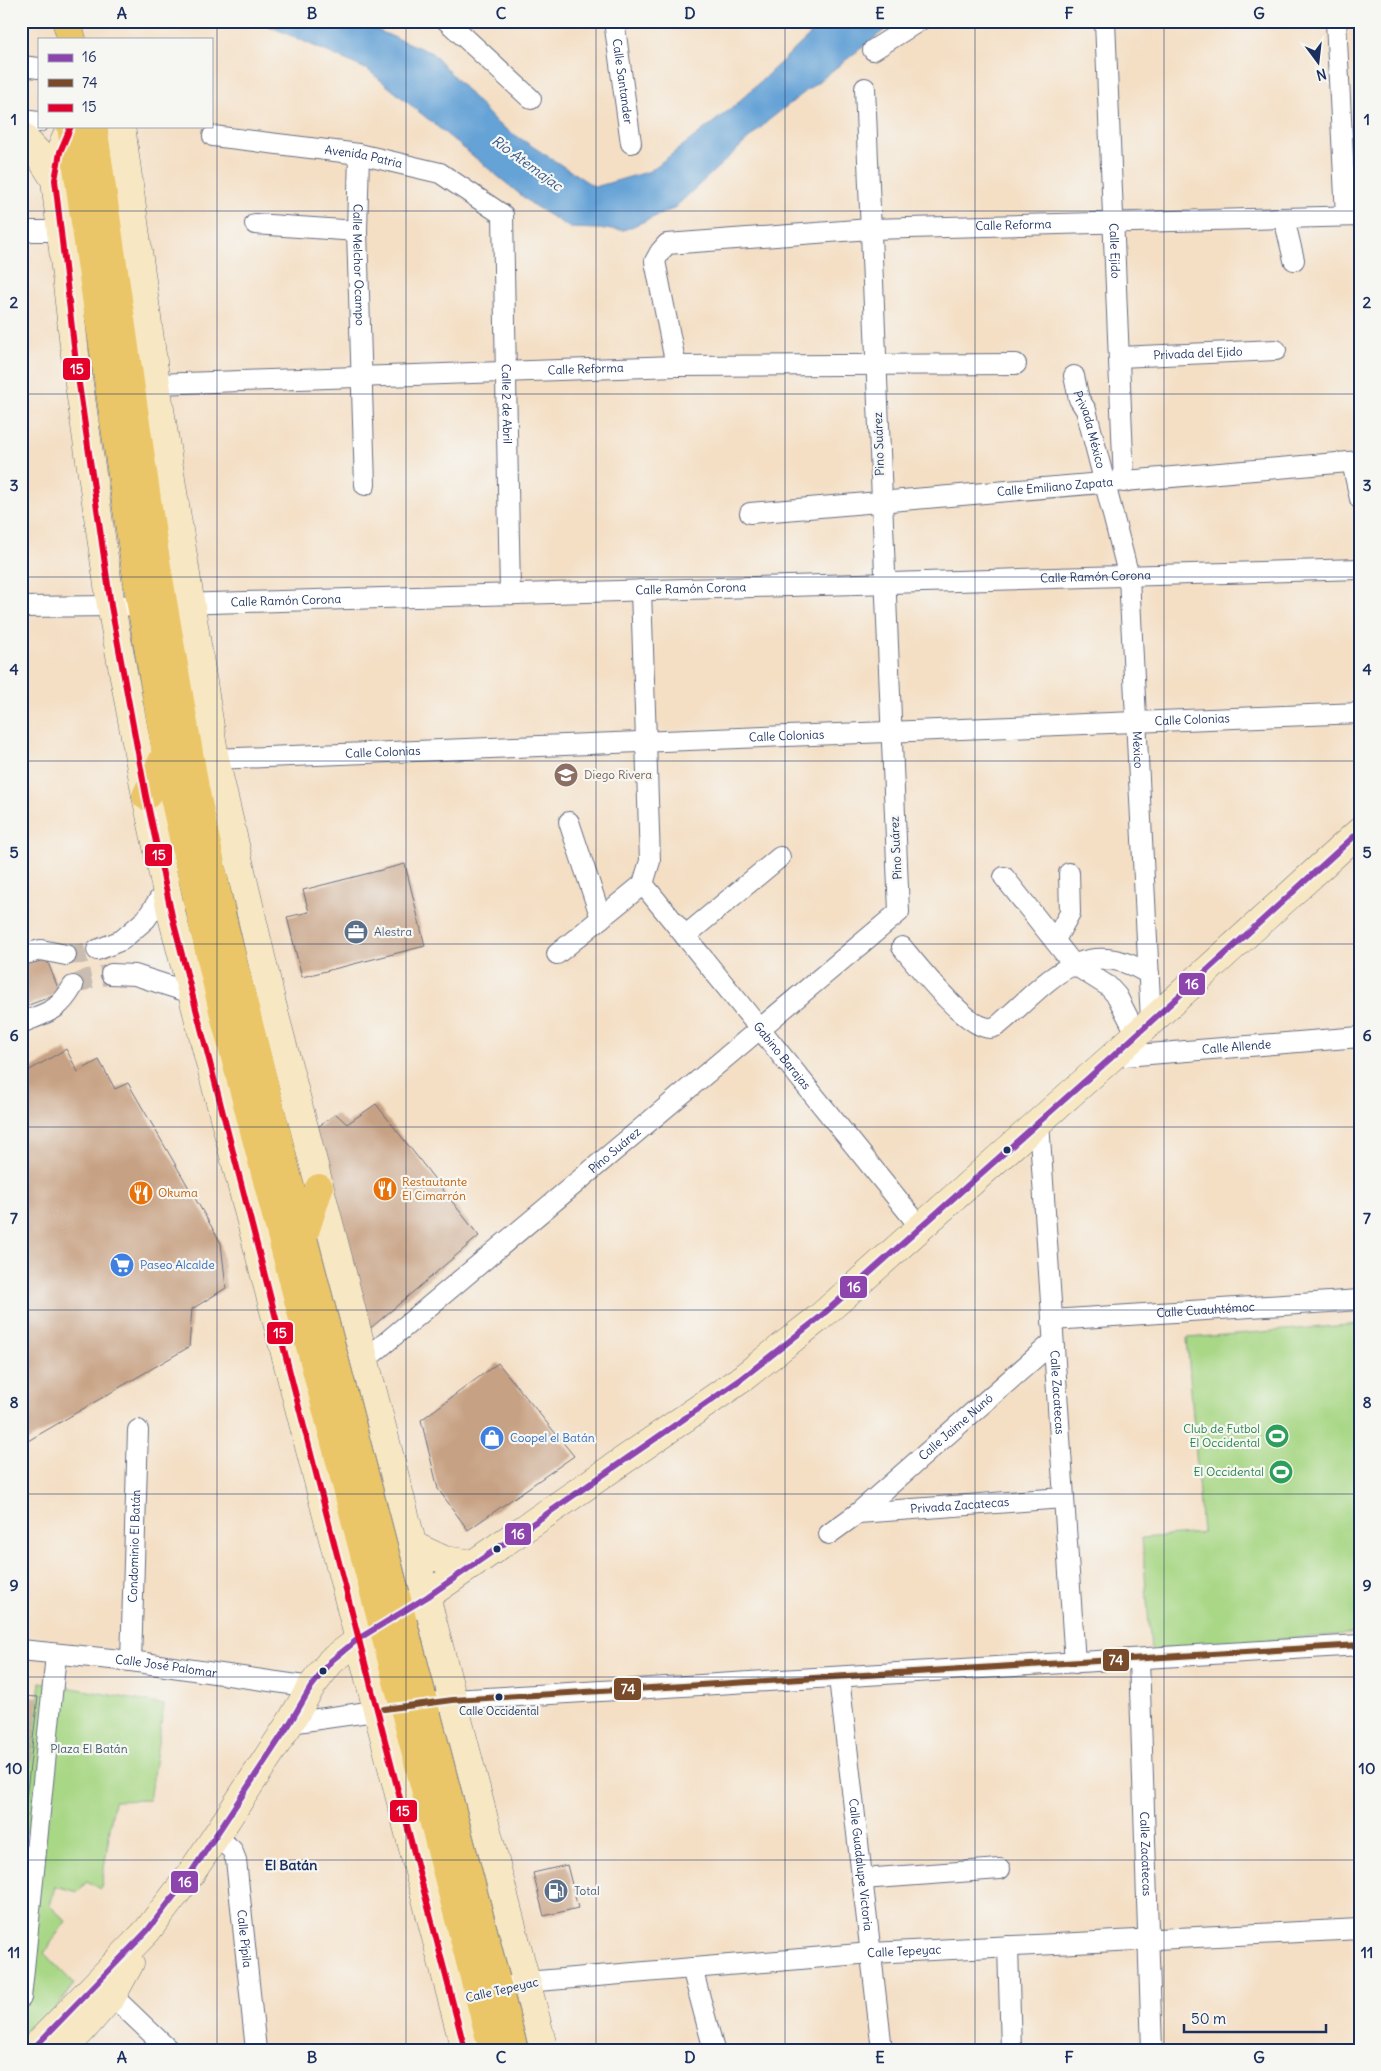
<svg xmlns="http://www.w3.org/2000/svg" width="1381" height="2071" font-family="Delius,sans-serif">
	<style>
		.green { fill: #a8d785; stroke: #628372 }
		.water { fill: #65a2d6; stroke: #40689a }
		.building { fill: #c7a183 }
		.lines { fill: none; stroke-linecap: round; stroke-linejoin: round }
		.street-tunnel { stroke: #c9bcb0; stroke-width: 20; stroke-dasharray: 20 10; stroke-linecap: butt }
		.street-casing { stroke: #676d82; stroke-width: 22 }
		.secondary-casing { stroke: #676d82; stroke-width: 29 }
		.primary-casing { stroke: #676d82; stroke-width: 29 }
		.street { stroke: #fff; stroke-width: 20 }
		.secondary { stroke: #f7e8c3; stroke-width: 28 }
		.primary { stroke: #ebc669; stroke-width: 28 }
		.bus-1-casing { stroke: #f6f6f2; stroke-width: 10 }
		.bus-2-casing { stroke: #f6f6f2; stroke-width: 10 }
		.bus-3-casing { stroke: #f6f6f2; stroke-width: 10 }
		.bus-1 { stroke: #8e44ad; stroke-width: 6 }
		.bus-2 { stroke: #7a4b2a; stroke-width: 6 }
		.bus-3 { stroke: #e4002b; stroke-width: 6 }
		.grid { fill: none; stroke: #1b2f5e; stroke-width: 1; stroke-opacity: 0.55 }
		.bus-dot { fill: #1b2f5e; stroke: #f6f6f2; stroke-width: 2 }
		.labels { text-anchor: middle; stroke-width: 4.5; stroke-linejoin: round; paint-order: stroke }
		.bus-label { font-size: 11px; fill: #1b2f5e; stroke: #f6f6f2 }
		.street-label { font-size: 12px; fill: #1b2f5e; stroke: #f6f6f2 }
		.education-label { font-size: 12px; fill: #785e54; stroke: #f6f6f2; text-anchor: start }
		.service-label { font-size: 12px; fill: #4e5e75; stroke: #f6f6f2; text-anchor: start }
		.food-label { font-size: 12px; fill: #c56008; stroke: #f6f6f2; text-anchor: start }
		.shop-label { font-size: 12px; fill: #366cbe; stroke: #f6f6f2; text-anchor: start }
		.leisure-label { font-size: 12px; fill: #27864d; stroke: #f6f6f2; text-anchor: end }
		.park-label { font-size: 12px; fill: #3e5968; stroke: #f6f6f2 }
		.water-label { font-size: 14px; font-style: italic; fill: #355788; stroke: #f6f6f2 }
		.neighbourhood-label { font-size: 14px; font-weight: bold; fill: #1b2f5e; stroke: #f6f6f2 }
		.line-badge { stroke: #f6f6f2; stroke-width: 2 }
		.badge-label { font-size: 14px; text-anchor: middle; font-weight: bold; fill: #fff }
		.neatline { fill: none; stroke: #1b2f5e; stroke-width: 2 }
		.grid-label { font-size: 16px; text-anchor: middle; font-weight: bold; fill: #1b2f5e }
	</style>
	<rect width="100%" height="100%" fill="#f6f6f2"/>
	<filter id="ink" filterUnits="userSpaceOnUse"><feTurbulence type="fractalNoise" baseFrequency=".02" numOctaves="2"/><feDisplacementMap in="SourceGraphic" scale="10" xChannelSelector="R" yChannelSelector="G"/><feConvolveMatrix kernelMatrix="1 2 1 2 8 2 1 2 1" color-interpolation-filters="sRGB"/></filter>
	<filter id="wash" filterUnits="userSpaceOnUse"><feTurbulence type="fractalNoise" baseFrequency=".0096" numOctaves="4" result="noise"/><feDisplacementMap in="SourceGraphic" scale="20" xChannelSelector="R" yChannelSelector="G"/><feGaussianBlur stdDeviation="1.12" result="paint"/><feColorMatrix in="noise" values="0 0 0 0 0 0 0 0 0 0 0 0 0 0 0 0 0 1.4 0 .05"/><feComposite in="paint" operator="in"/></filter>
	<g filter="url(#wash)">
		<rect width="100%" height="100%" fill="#f4dfc5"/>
		<path class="green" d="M1360 1324V1633L1151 1650 1142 1538 1202 1533 1187 1338Z
			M40 1682 164 1705 149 1800 114 1801 101 1889 87 1881 78 1892 55 1886 50 1906 66 1921 44 1953 74 1984 35 2036 21 2035V1897L31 1835 23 1831Z"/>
		<path class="water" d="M258 21H355L432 53 498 124 595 187 650 171 733 107 825 21H896L769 120 673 209 624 230 570 228 533 205 368 70Z"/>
		<g id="blocks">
			<path class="building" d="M405 864 425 946 302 977 287 917 309 912 303 890Z
				M45 955 60 993 21 1008V964Z
				M66 1049 78 1072 99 1060 115 1089 128 1083 221 1243 226 1288 192 1309 189 1347 21 1445V1075Z
				M376 1104 479 1236 366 1332 312 1131 336 1114 347 1124Z
				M498 1363 574 1456 468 1530 438 1489 421 1420Z
				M21 1696 38 1697 24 1816H21Z
				M567 1865 578 1908 544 1916 533 1873Z"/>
		</g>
	</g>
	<g filter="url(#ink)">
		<use href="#blocks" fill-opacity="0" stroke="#676d82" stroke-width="1"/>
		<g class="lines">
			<path class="street-tunnel" d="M66 955 81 954 97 950
				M73 986 88 979 111 974"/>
			<defs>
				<g id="street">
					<path d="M447 21 531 99"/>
					<path id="s1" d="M614 21 631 143"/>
					<path id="s2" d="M1105 21 1124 482"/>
					<path d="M1336 21 1346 216"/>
					<path d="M873 50 919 21"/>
					<path d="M21 66 39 68"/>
					<path d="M21 120 39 122"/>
					<path id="s3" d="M213 136 359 154 440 173 503 215 510 594"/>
					<path id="s4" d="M359 154 357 231 365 485"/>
					<path d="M1284 218 1294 260"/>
					<path d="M255 224 357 231"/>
					<path d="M21 231H61"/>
					<path id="s5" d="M1119 357 1276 350"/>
					<path id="s6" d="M676 366 655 261 660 252 667 244 870 229 1360 216"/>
					<path id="s7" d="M1074 376 1079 399 1086 410 1129 577 1151 1021"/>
					<path id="s8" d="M156 384 676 366 1016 364"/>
					<path d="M1352 462 1360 499"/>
					<path id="s9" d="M750 513 1360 461"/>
					<path id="s10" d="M21 607 111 606 1360 569"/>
					<path id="s11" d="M215 759 1360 713"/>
					<path d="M569 822 601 918"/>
					<path d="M1004 877 1073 964 1108 986 1117 996 1137 1035"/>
					<path id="s12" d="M643 884 921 1228"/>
					<path d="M685 936 780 857"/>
					<path d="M1055 940 1070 913 1069 873"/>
					<path d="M902 947C917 965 966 1028 990 1028 995 1028 999 1025 1003 1021 1050 980 1083 934 1149 974"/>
					<path d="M97 950 122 940 146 919 166 889"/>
					<path d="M557 954 643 884 650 861 641 590"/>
					<path d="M21 955 41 950 66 955"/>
					<path d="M111 974 135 975 191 993"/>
					<path d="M21 1023C48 1012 58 1012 73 986"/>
					<path id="s13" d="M1112 1057 1360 1037"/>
					<path id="s14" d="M1039 1122 1075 1663"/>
					<path id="s15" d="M1052 1320 1360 1300"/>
					<path id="s16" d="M365 1360 899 912 865 88"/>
					<path id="s17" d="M858 1513 1063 1498"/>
					<path id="s18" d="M829 1534 858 1513 1053 1342"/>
					<path id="s19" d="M21 1650 131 1661 311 1687"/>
					<path id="s20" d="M1139 1659 1152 2050"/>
					<path id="s21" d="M131 1661 138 1430"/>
					<path id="s22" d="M839 1678 882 2050"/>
					<path d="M290 1723 453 1700 1360 1645"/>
					<path id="s23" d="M216 1836 232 1850 236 1860 256 2050"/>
					<path d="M862 1879 1000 1869"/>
					<path d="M1008 1946 1011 2050"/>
					<path d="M692 1968 714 2050"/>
					<path d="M103 1987 169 2050"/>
					<path id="s24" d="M485 1993 526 1982 871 1953 1360 1929"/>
					<path d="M21 1998 56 1655"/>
				</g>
				<path id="secondary" d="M71 126 60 152 55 180 76 363 111 606 146 796 172 916 465 2050
					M121 126 156 384 215 759 272 1004 544 2050
					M21 135 37 152 55 180
					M414 1546 444 1560 474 1564
					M412 1606 740 1380 820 1317 1112 1057 1360 831
					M32 2050 147 1931 187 1879 216 1836 290 1723 311 1687 331 1661 371 1631
					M63 2050 84 2028 112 1996 130 1963"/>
				<path id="primary" d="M66 21 72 39
					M71 126 141 605 173 793 224 1015 493 2050
					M93 126 155 555 195 788 223 922 303 1238 514 2050
					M146 796 166 753
					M303 1238 319 1188"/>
			</defs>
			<use href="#street" class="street-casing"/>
			<use href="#secondary" class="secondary-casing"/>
			<use href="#primary" class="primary-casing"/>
			<use href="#street" class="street"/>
			<use href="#secondary" class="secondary"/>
			<use href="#primary" class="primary"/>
			<defs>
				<path id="bus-1" d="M32 2050 147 1931 187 1879 290 1723 311 1687 331 1661 358 1639 427 1597 740 1380 820 1317 1112 1057 1360 831"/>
				<path id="bus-2" d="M384 1709 453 1700 1360 1645"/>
				<path id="bus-3" d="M71 126 60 152 55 180 76 363 111 606 146 796 172 916 465 2050"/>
			</defs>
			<use href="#bus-1" class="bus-1-casing"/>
			<use href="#bus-2" class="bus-2-casing"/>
			<use href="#bus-3" class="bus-3-casing"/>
			<use href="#bus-1" class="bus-1"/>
			<use href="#bus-2" class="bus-2"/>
			<use href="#bus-3" class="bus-3"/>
		</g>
	</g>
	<path class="grid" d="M217 21V2050M406 21V2050M596 21V2050M785 21V2050M975 21V2050M1164 21V2050M21 211H1360M21 394H1360M21 577H1360M21 761H1360M21 944H1360M21 1127H1360M21 1310H1360M21 1494H1360M21 1677H1360M21 1860H1360"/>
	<defs>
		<symbol id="school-disc" viewBox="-11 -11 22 22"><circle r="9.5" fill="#8d6e63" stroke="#f6f6f2"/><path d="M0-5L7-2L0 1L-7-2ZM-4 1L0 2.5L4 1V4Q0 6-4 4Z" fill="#fff"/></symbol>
		<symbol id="office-disc" viewBox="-11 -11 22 22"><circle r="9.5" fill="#5c6f8a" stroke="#f6f6f2"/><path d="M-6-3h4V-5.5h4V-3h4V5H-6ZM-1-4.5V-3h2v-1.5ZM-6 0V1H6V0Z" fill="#fff"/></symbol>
		<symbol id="restaurant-disc" viewBox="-11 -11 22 22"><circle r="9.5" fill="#e8710a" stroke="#f6f6f2"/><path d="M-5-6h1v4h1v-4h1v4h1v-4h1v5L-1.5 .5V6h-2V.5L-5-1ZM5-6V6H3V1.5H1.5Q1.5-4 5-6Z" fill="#fff"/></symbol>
		<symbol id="supermarket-disc" viewBox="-11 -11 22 22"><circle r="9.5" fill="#3f7fe0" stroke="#f6f6f2"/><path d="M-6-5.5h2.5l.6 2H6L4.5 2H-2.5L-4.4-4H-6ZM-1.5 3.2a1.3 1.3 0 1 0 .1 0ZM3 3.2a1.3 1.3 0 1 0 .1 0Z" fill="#fff"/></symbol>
		<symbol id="stadium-disc" viewBox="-11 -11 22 22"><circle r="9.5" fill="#2e9e5b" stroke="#f6f6f2"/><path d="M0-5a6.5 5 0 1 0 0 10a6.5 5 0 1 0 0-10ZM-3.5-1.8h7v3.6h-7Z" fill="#fff"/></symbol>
		<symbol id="shop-disc" viewBox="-11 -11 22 22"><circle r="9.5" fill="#3f7fe0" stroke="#f6f6f2"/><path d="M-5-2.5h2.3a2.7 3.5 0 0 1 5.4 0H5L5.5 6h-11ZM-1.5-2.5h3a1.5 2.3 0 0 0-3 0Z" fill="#fff"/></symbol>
		<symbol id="fuel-disc" viewBox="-11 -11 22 22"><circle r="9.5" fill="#5c6f8a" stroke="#f6f6f2"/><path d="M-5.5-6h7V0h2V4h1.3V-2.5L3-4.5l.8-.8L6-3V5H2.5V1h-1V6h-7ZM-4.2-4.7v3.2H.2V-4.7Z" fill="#fff"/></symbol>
	</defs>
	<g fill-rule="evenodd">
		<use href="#school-disc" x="552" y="761" width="28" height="28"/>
		<use href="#office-disc" x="342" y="918" width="28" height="28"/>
		<use href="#restaurant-disc" x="371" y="1175" width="28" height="28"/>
		<use href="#restaurant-disc" x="127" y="1179" width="28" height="28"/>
		<use href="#supermarket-disc" x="108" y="1251" width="28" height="28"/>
		<use href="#stadium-disc" x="1263" y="1422" width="28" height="28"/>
		<use href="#shop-disc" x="478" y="1424" width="28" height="28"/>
		<use href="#stadium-disc" x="1267" y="1458" width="28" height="28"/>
		<use href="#fuel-disc" x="542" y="1877" width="28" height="28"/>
	</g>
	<g class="bus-dot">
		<circle cx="1007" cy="1150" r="4.5"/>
		<circle cx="497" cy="1549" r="4.5"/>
		<circle cx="323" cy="1671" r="4.5"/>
		<circle cx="499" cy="1697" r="4.5"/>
	</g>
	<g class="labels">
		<g class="bus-label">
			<text x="499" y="1715">Calle Occidental</text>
		</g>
		<g class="street-label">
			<text dy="4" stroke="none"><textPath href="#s1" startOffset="61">Calle Santander</textPath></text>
			<text dy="4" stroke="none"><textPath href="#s3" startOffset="152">Avenida Patria</textPath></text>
			<text dy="4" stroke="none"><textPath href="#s6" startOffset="475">Calle Reforma</textPath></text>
			<text dy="4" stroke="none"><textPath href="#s2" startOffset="230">Calle Ejido</textPath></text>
			<text dy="4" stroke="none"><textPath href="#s4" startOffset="111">Calle Melchor Ocampo</textPath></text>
			<text dy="4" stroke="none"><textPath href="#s5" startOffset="79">Privada del Ejido</textPath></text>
			<text dy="4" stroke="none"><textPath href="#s8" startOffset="430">Calle Reforma</textPath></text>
			<text dy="4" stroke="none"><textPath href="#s3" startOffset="495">Calle 2 de Abril</textPath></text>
			<text dy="4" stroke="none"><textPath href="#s7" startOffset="56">Privada México</textPath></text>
			<text transform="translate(879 444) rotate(-92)" y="4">Pino Suárez</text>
			<text dy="4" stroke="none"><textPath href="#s9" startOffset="306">Calle Emiliano Zapata</textPath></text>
			<text dy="4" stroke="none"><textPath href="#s10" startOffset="1075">Calle Ramón Corona</textPath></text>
			<text dy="4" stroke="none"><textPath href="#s10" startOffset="670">Calle Ramón Corona</textPath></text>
			<text dy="4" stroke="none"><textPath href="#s10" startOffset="265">Calle Ramón Corona</textPath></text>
			<text dy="4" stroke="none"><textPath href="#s11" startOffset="978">Calle Colonias</textPath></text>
			<text dy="4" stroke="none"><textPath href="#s11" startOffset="572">Calle Colonias</textPath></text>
			<text dy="4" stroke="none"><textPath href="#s7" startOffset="382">México</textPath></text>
			<text dy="4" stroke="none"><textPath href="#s11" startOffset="168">Calle Colonias</textPath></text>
			<text transform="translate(896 848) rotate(-93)" y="4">Pino Suárez</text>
			<text dy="4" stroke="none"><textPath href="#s13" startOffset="125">Calle Allende</textPath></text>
			<text dy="4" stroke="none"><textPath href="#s12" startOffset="221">Gabino Barajas</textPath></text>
			<text dy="4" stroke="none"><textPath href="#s16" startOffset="326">Pino Suárez</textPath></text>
			<text dy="4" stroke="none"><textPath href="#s15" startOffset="154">Calle Cuauhtémoc</textPath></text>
			<text dy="4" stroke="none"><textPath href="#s14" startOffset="271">Calle Zacatecas</textPath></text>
			<text dy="4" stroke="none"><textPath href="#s18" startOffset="166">Calle Jaime Nunó</textPath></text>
			<text dy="4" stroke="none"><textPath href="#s17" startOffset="102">Privada Zacatecas</textPath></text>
			<text dy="4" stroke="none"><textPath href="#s21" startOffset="115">Condominio El Batán</textPath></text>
			<text dy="4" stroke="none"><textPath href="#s19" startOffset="146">Calle José Palomar</textPath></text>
			<text dy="4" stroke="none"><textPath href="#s20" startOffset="195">Calle Zacatecas</textPath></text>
			<text dy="4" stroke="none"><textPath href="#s22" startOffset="188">Calle Guadalupe Victoria</textPath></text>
			<text dy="4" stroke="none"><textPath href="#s23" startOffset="111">Calle Pípila</textPath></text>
			<text dy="4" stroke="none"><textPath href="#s24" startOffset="422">Calle Tepeyac</textPath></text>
			<text transform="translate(502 1990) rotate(-13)" y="4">Calle Tepeyac</text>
		</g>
		<g class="education-label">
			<text x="584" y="779">Diego Rivera</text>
		</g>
		<g class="service-label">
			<text x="374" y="936">Alestra</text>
			<text x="574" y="1895">Total</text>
		</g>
		<g class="food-label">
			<text x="402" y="1186">Restautante<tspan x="402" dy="14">El Cimarrón</tspan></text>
			<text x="158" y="1197">Okuma</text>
		</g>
		<g class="shop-label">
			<text x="140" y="1269">Paseo Alcalde</text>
			<text x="510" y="1442">Coopel el Batán</text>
		</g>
		<g class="leisure-label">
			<text x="1260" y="1433">Club de Futbol<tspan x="1260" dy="14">El Occidental</tspan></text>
			<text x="1264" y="1476">El Occidental</text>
		</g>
		<g class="park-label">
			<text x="89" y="1753">Plaza El Batán</text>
		</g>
		<g class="water-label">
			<text transform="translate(527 163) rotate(36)" y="5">Río Atemajac</text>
		</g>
		<g class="neighbourhood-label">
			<text x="291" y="1870">El Batán</text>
		</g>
	</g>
	<g class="line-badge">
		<rect x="62" y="357" width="29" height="24" rx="5" fill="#e4002b"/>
		<rect x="144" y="843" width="29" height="24" rx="5" fill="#e4002b"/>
		<rect x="1178" y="972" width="28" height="24" rx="5" fill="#8e44ad"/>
		<rect x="839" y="1275" width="29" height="24" rx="5" fill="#8e44ad"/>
		<rect x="266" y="1321" width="28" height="24" rx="5" fill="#e4002b"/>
		<rect x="504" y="1522" width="28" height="24" rx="5" fill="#8e44ad"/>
		<rect x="1102" y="1648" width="28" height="24" rx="5" fill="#7a4b2a"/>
		<rect x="613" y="1677" width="29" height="24" rx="5" fill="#7a4b2a"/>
		<rect x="389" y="1799" width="29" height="24" rx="5" fill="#e4002b"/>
		<rect x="170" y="1870" width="29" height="24" rx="5" fill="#8e44ad"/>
	</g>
	<g class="badge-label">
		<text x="77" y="374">15</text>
		<text x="159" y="860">15</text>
		<text x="1192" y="989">16</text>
		<text x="854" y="1292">16</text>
		<text x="280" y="1338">15</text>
		<text x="518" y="1539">16</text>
		<text x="1116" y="1665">74</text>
		<text x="628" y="1694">74</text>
		<text x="403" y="1816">15</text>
		<text x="185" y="1887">16</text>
	</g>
	<rect width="1381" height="2071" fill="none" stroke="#f6f6f2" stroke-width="55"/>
	<rect x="38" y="38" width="175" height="90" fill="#f6f6f2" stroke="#9ea6b7"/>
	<rect x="48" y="54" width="25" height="8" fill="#8e44ad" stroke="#9ea6b7"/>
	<text x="82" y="62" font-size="15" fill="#1b2f5e">16</text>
	<rect x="48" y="79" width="25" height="8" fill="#7a4b2a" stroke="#9ea6b7"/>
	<text x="82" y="88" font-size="15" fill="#1b2f5e">74</text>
	<rect x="48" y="104" width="25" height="8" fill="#e4002b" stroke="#9ea6b7"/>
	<text x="82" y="112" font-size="15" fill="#1b2f5e">15</text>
	<g transform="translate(1318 62) rotate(165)" stroke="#f6f6f2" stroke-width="4" paint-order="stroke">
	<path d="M0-4L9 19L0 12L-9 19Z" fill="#1b2f5e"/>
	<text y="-8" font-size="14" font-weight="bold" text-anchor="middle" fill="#1b2f5e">N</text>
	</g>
	<path d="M1184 2024v8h142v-8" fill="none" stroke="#1b2f5e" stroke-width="2.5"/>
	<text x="1191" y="2024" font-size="15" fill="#1b2f5e" stroke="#f6f6f2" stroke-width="4" paint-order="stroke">50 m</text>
	<rect x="28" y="28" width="1326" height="2016" class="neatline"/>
	<g class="grid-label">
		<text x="122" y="19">A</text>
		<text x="312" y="19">B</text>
		<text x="501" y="19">C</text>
		<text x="690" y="19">D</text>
		<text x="880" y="19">E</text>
		<text x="1069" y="19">F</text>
		<text x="1259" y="19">G</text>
		<text x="14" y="125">1</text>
		<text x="1367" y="125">1</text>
		<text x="14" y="308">2</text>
		<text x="1367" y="308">2</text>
		<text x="14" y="491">3</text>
		<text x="1367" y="491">3</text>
		<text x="14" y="675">4</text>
		<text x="1367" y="675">4</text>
		<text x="14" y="858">5</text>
		<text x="1367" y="858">5</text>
		<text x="14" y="1041">6</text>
		<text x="1367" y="1041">6</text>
		<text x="14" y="1224">7</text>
		<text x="1367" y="1224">7</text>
		<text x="14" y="1408">8</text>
		<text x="1367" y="1408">8</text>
		<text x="14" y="1591">9</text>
		<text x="1367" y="1591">9</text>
		<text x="14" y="1774">10</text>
		<text x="1367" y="1774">10</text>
		<text x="14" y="1958">11</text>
		<text x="1367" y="1958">11</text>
		<text x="122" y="2063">A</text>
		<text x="312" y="2063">B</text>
		<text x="501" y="2063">C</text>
		<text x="690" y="2063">D</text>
		<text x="880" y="2063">E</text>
		<text x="1069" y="2063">F</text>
		<text x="1259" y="2063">G</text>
	</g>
</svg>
